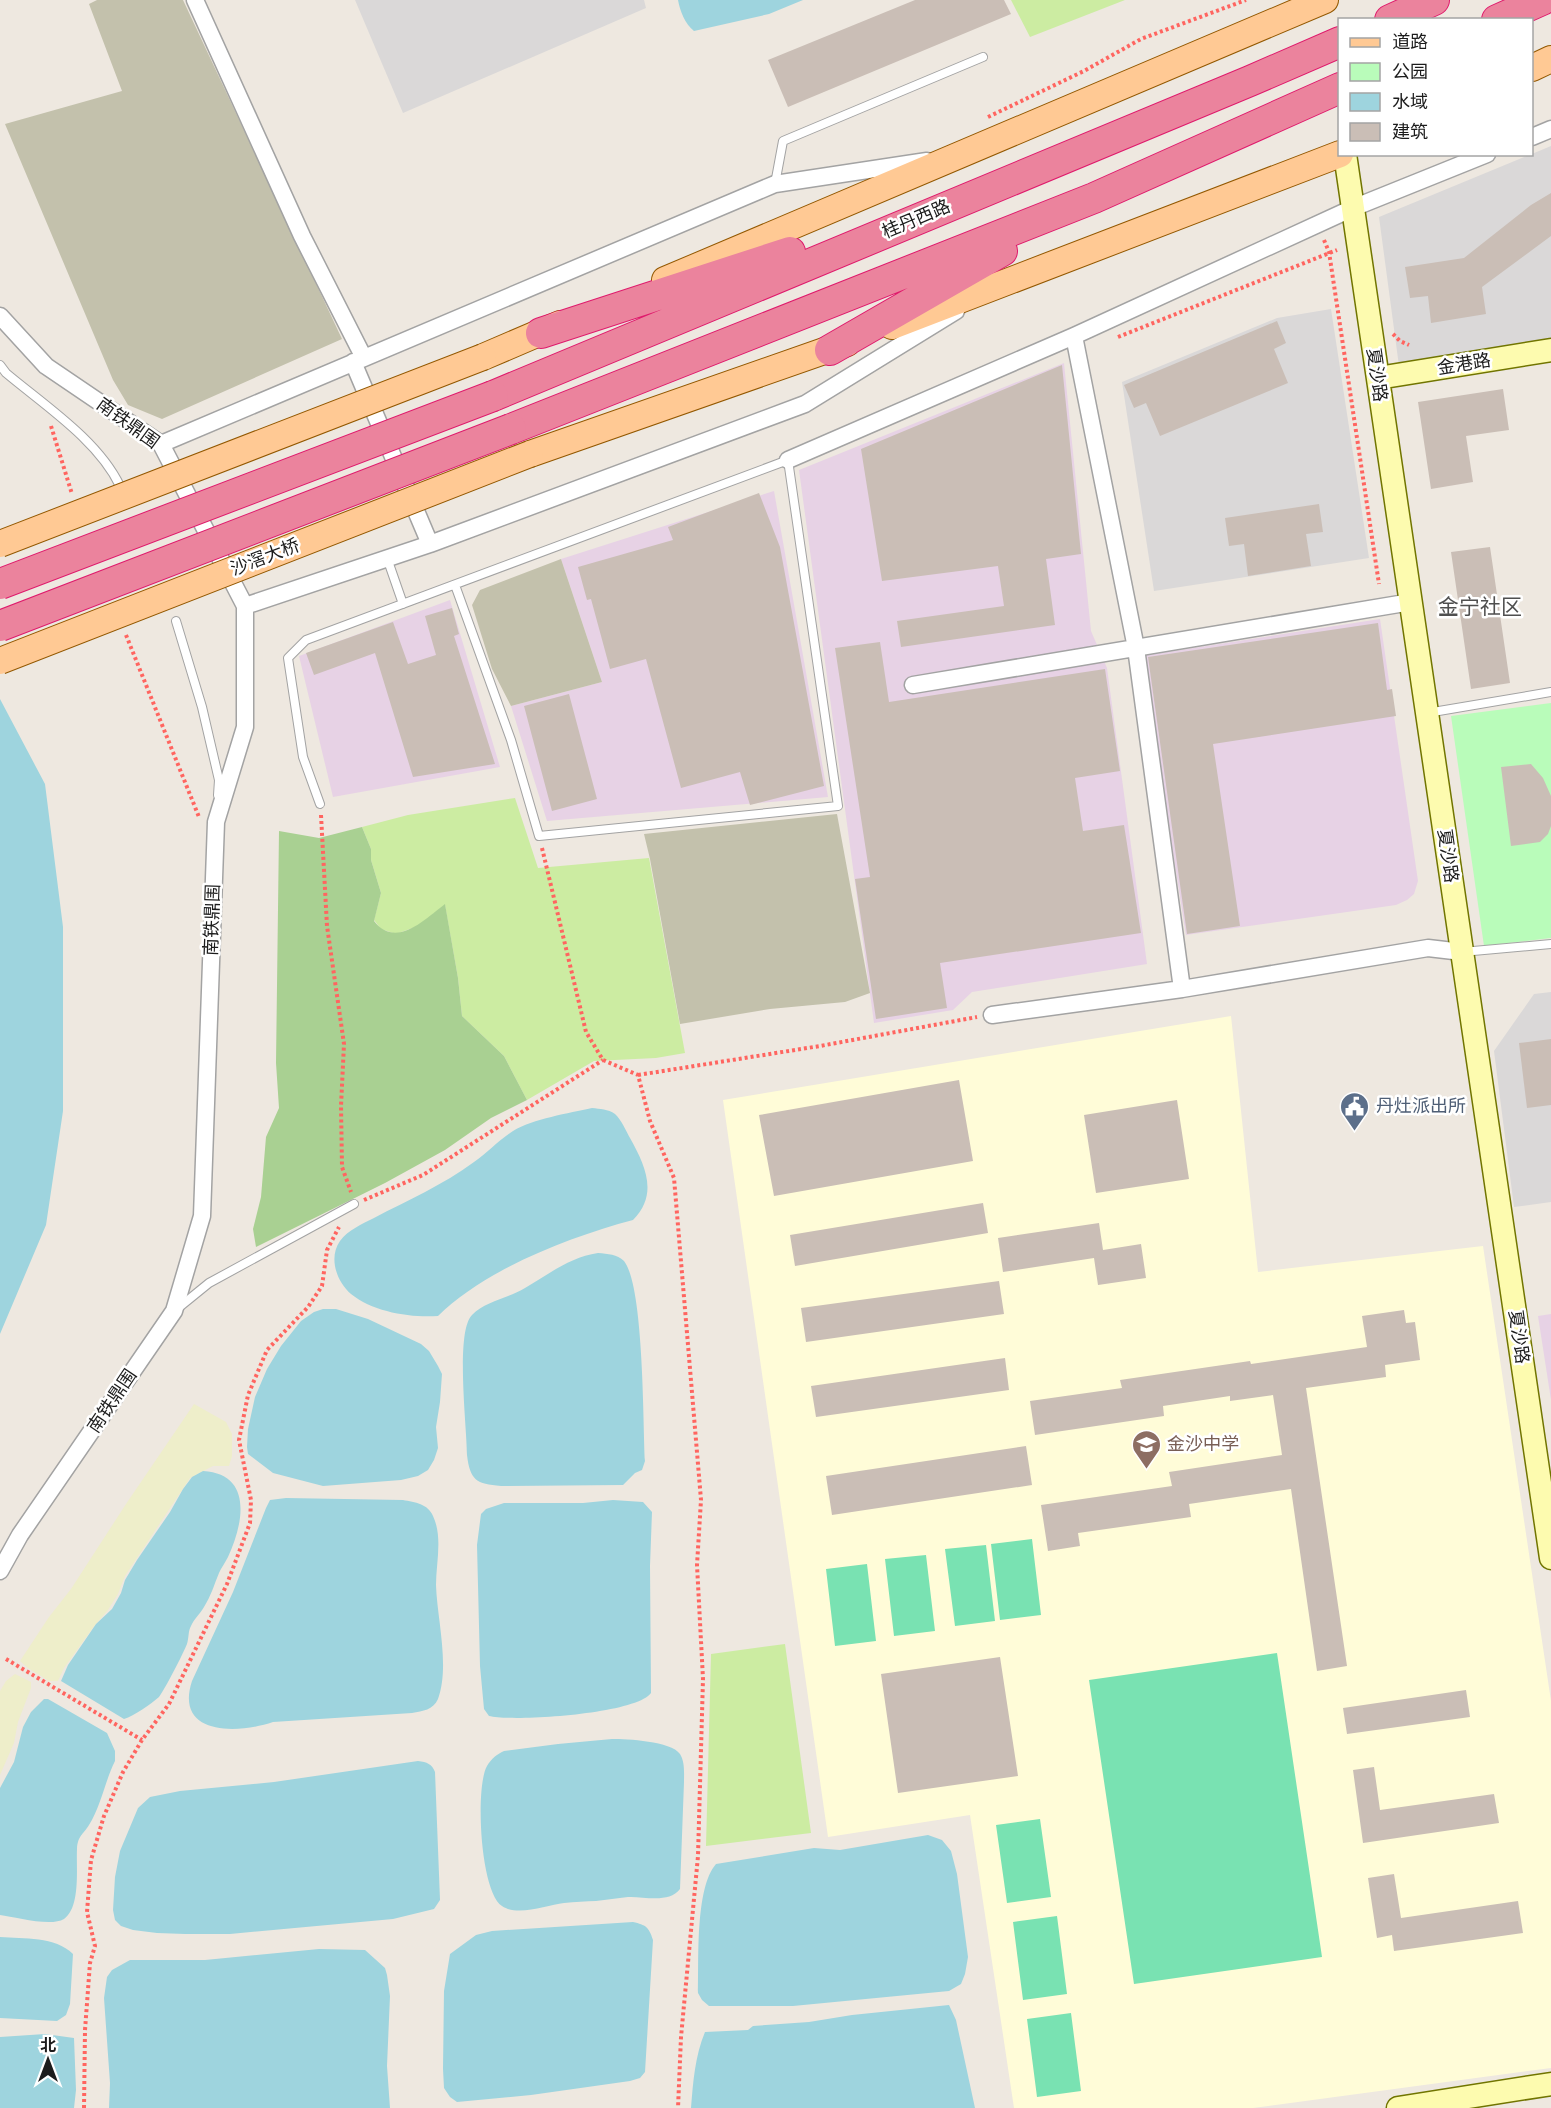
<svg xmlns="http://www.w3.org/2000/svg" width="1551" height="2108" font-family="'IBM Plex Sans','Noto Sans SC',sans-serif">
	<style>
		.residential { fill: #dad8d8 }
		.industrial { fill: #e7d2e5 }
		.education { fill: #fffcd8 }
		.construction { fill: #c3c1ac }
		.farmland { fill: #eeeeca }
		.grass { fill: #cceca2 }
		.forest { fill: #a9d092 }
		.park { fill: #b9fcba }
		.pitch { fill: #79e2b2 }
		.water { fill: #9ed4de }
		.building { fill: #cabeb6 }
		.lines { fill: none; stroke-linecap: round; stroke-linejoin: round }
		.lane-casing { stroke: #a3a3a3; stroke-width: 10 }
		.street-casing { stroke: #a3a3a3; stroke-width: 19 }
		.secondary-casing { stroke: #717500; stroke-width: 25 }
		.primary-casing { stroke: #935800; stroke-width: 28 }
		.highway-casing { stroke: #df1a6c; stroke-width: 32 }
		.path { stroke: #ff6560; stroke-width: 4; stroke-dasharray: 3 3; stroke-linecap: butt }
		.lane { stroke: #fff; stroke-width: 8 }
		.street { stroke: #fff; stroke-width: 16 }
		.secondary { stroke: #fdfbaf; stroke-width: 22 }
		.primary { stroke: #ffc994; stroke-width: 26 }
		.highway { stroke: #eb839d; stroke-width: 30 }
		.primary-bridge-casing { stroke: #935800; stroke-width: 28; stroke-linecap: butt }
		.highway-bridge-casing { stroke: #df1a6c; stroke-width: 32; stroke-linecap: butt }
		.primary-bridge { stroke: #ffc994; stroke-width: 26 }
		.highway-bridge { stroke: #eb839d; stroke-width: 30 }
		.labels { text-anchor: middle; stroke-width: 5; stroke-linejoin: round; paint-order: stroke }
		.street-label { font-size: 18px; fill: #1c1c1c; stroke: #fff }
		.service-label { font-size: 18px; fill: #4e5e75; stroke: #fff; text-anchor: start }
		.education-label { font-size: 18px; fill: #785e54; stroke: #fff; text-anchor: start }
		.quarter-label { font-size: 21px; fill: #4f4f4f; stroke: #fff }
	</style>
	<rect width="100%" height="100%" fill="#eee8e0"/>
	<path class="residential" d="M355 0H644L646 8 403 113Z
		M1551 146V357L1401 381 1379 217Z
		M1331 309 1369 558 1154 591 1122 382 1277 318Z
		M1551 992V1202L1514 1207 1494 1051 1534 994Z"/>
	<path class="industrial" d="M1064 363 1091 631 1107 668 1147 964 972 992 953 1010 874 1023 799 470Z
		M774 491 828 797 547 821 511 706 602 682 561 559Z
		M450 600 500 767 333 797 299 656Z
		M1380 619 1418 881 1414 894 1407 900 1396 905 1186 935 1142 656Z
		M1551 1314V1400L1538 1316Z"/>
	<path class="education" d="M1231 1016 1258 1272 1483 1246 1551 1701V2068L1253 2108H1014L970 1815 828 1837 723 1100Z"/>
	<path class="construction" d="M97 0H183L342 339 162 419 128 405 113 380 5 124 122 91 89 4Z
		M561 559 602 682 511 706 492 669 472 605 480 590Z
		M837 814 870 993 845 1002 770 1009 680 1024 650 859 644 834Z"/>
	<path class="farmland" d="M194 1404 226 1422 232 1434V1456L229 1466H213L190 1478 125 1576 118 1594 108 1610 95 1625 64 1668 58 1681H49L28 1668 20 1661 49 1617 71 1589 126 1504Z
		M15 1674 31 1682V1688L18 1722 14 1743 0 1775V1691L6 1681Z"/>
	<path class="grass" d="M1011 0H1125L1030 37Z
		M515 798 538 868 649 858 685 1053 656 1058 594 1061 527 1100 504 1056 462 1016 458 978 445 905 418 926 396 934 381 929 374 920 381 893 371 860V849L362 827 408 815Z
		M785 1644 811 1833 706 1846 711 1654Z"/>
	<path class="forest" d="M362 827 371 849V860L381 893 374 921C396 949 424 920 445 904L458 978 462 1016 504 1056 527 1100 491 1118 445 1150 385 1183 256 1247 253 1229 261 1197 266 1137 279 1108 276 1063 279 831 319 838Z"/>
	<path class="park" d="M1551 703V938L1484 946 1451 716Z"/>
	<path class="pitch" d="M1032 1539 1041 1615 1000 1620 991 1544Z
		M986 1545 995 1621 955 1626 945 1549Z
		M926 1555 935 1631 894 1636 885 1559Z
		M867 1564 876 1641 835 1646 826 1569Z
		M1277 1653 1322 1957 1134 1984 1089 1680Z
		M1040 1819 1051 1897 1007 1903 996 1825Z
		M1057 1916 1067 1994 1023 2000 1013 1922Z
		M1071 2013 1081 2091 1037 2097 1027 2019Z"/>
	<path class="water" d="M678 0H803L769 14 694 31C685 24 680 11 678 0Z
		M0 699 45 784 63 927V1111L46 1225 0 1334Z
		M592 1108C600 1109 608 1109 615 1114 621 1119 626 1131 630 1138 645 1165 659 1194 633 1220 569 1237 486 1269 438 1316 411 1318 373 1312 351 1294 337 1282 328 1258 340 1241 348 1230 362 1224 374 1218 408 1200 443 1185 474 1162 487 1153 499 1140 513 1131 533 1119 569 1113 592 1108Z
		M598 1253C608 1254 617 1254 624 1261 644 1286 643 1423 645 1461L642 1470 635 1473 623 1485 501 1486C476 1484 470 1480 467 1455 467 1427 455 1332 472 1315 485 1301 509 1298 525 1288 549 1274 570 1257 598 1253Z
		M323 1309H336L368 1319 421 1344 429 1351 438 1366 442 1374 440 1402 436 1427 438 1448 434 1460 428 1470 418 1476 401 1480 323 1486 273 1473 248 1454 247 1447 248 1429 255 1397 267 1369 281 1346 301 1321 314 1312Z
		M203 1471C254 1474 243 1525 228 1557 225 1563 221 1568 219 1573 214 1585 211 1596 204 1607 200 1614 194 1619 191 1626 188 1631 189 1638 187 1644 184 1652 164 1691 159 1697 151 1704 134 1716 124 1719L61 1681 68 1665 96 1624 112 1609 121 1593 125 1580 137 1560 170 1512 183 1489 192 1477Z
		M286 1498 403 1500C415 1502 428 1504 433 1516 443 1537 436 1563 436 1585 437 1619 450 1666 438 1699 433 1710 423 1711 412 1713L273 1722C238 1734 174 1736 192 1681L233 1592 266 1508 270 1500Z
		M613 1500 643 1502 652 1512 650 1566 651 1693C636 1714 514 1722 489 1716L484 1709 480 1666 477 1545 481 1514 486 1509 504 1503H583Z
		M44 1699H48L107 1733 115 1751V1761C105 1781 101 1806 89 1825 83 1835 78 1835 77 1849 76 1867 81 1907 64 1919 51 1927 15 1917 0 1915V1788L14 1762 23 1727 31 1712Z
		M612 1739C627 1739 671 1741 680 1754 685 1762 684 1773 684 1782L680 1889C669 1904 643 1896 628 1897 617 1898 607 1900 596 1901 586 1901 575 1902 564 1903 547 1905 518 1917 502 1906 480 1892 475 1787 487 1766 491 1759 497 1754 504 1751L558 1744Z
		M418 1761C427 1762 432 1764 435 1772L440 1900 434 1909 393 1919 230 1934H185L157 1933 133 1930 121 1926 115 1920 113 1910 115 1877 120 1851 138 1808 150 1797 180 1791 274 1782Z
		M928 1835 942 1840 951 1851 957 1874 968 1957 965 1974 961 1984 949 1991 793 2006H709L702 2000 698 1993C699 1960 695 1888 716 1864L814 1848 840 1850Z
		M633 1922C646 1925 649 1927 653 1940L645 2072 640 2078 630 2081 531 2095 457 2102 450 2097 444 2088 443 2069 444 1991 450 1954 476 1935 492 1931Z
		M0 1937C24 1939 55 1936 73 1954L70 2004 66 2015 57 2021 0 2018Z
		M319 1949 365 1950 385 1968 387 1975 390 1996 387 2066 390 2108H109L110 2083 104 1998 107 1977 112 1970 130 1960H205Z
		M949 2005 956 2020 975 2108H691C693 2082 695 2056 705 2032L748 2030 753 2026 809 2022 852 2015Z
		M45 2034 74 2038 76 2090 74 2108H0V2037Z"/>
	<path class="building" d="M915 0H1004L1011 14 788 107 768 60Z
		M1551 193V236L1482 287 1486 314 1431 323 1428 296 1410 298 1405 267 1464 258 1531 205Z
		M1277 321 1286 343 1274 349 1288 383 1160 436 1146 403 1134 408 1124 385Z
		M1062 365 1081 554 1046 559 1055 625 901 647 897 621 1004 606 998 566 882 581 861 449Z
		M1503 389 1509 430 1466 436 1473 482 1431 489 1418 402Z
		M759 493 780 547 824 786 750 805 740 772 681 788 646 659 610 669 591 599 587 600 578 567 673 540 668 527Z
		M1319 504 1323 532 1306 534 1311 566 1248 576 1244 544 1229 546 1225 518Z
		M1490 547 1510 683 1471 689 1451 552Z
		M452 608 459 634 454 636 495 764 413 777 375 653 314 675 306 653 393 622 408 664 436 655 425 616Z
		M1378 623 1387 690 1392 689 1396 716 1213 744 1240 926 1187 934 1148 657Z
		M880 642 889 702 1105 669 1120 771 1075 778 1083 831 1124 825 1141 933 940 963 947 1008 876 1019 855 879 870 877 835 648Z
		M569 694 597 799 552 811 524 706Z
		M1531 764 1543 778 1551 796V826L1548 834 1540 842 1511 846 1501 767Z
		M1551 1039V1105L1527 1108 1519 1043Z
		M959 1080 973 1161 774 1196 759 1115Z
		M1177 1100 1189 1179 1096 1193 1084 1115Z
		M983 1203 988 1233 795 1266 790 1235Z
		M1099 1223 1103 1250 1141 1244 1146 1278 1098 1285 1094 1258 1003 1272 998 1238Z
		M999 1281 1004 1314 806 1342 801 1308Z
		M1404 1310 1406 1323 1415 1322 1420 1360 1385 1365 1386 1377 1306 1388 1347 1666 1317 1671 1291 1489 1189 1504 1191 1517 1078 1533 1080 1546 1048 1551 1041 1505 1172 1486 1169 1472 1282 1455 1273 1395 1230 1401V1396L1163 1406 1164 1416 1035 1435 1030 1401 1122 1388 1120 1380 1250 1361 1251 1364 1367 1347 1362 1316Z
		M1005 1358 1009 1390 816 1417 811 1386Z
		M1026 1446 1032 1485 832 1515 826 1476Z
		M1000 1657 1018 1776 898 1793 881 1674Z
		M1466 1690 1470 1717 1347 1734 1343 1708Z
		M1374 1767 1380 1810 1494 1794 1499 1823 1363 1843 1353 1770Z
		M1394 1874 1401 1918 1518 1901 1523 1933 1394 1951 1392 1935 1377 1938 1368 1878Z"/>
	<g class="lines">
		<defs>
			<path id="lane" d="M775 184 783 141 983 57
				M0 365 6 373C44 405 98 440 120 486
				M387 558 403 604
				M176 621 202 707 219 780 218 795
				M1427 713 1551 692
				M320 804 303 757 288 658 306 640 788 460 838 806 539 836 511 740 455 585
				M1462 952 1551 944
				M177 1309 209 1283 354 1204"/>
			<path id="street" d="M195 0 302 236 364 358
				M1532 137 1551 129
				M0 316 46 366 161 444 245 606V727L216 822 202 1216 174 1311 20 1535 0 1571
				M1074 336 1136 648 1182 989
				M353 362 430 544
				M161 444 775 184 927 161
				M788 460 1074 336 1353 208 1487 154
				M245 606 430 544 805 404 956 311
				M913 685 1411 602
				M992 1015 1182 989 1428 948 1462 952"/>
			<path id="secondary" d="M1345 154 1551 1558
				M1378 378 1551 350
				M1398 2108 1551 2084"/>
			<path id="primary" d="M1532 68 1551 59
				M665 280 1325 0
				M892 326 1340 154
				M483 357 560 324
				M530 454 847 343"/>
			<path id="highway" d="M1390 20 1434 0
				M1497 20 1542 0
				M541 333 790 252
				M830 350 1002 251
				M493 396 1250 81 1340 42
				M511 429 1094 198 1340 88"/>
		</defs>
		<use href="#lane" class="lane-casing"/>
		<use href="#street" class="street-casing"/>
		<use href="#secondary" class="secondary-casing"/>
		<use href="#primary" class="primary-casing"/>
		<use href="#highway" class="highway-casing"/>
		<path class="path" d="M988 117 1084 71 1141 39 1246 0
			M1324 240 1329 252 1379 584
			M1393 334 1400 341 1409 345
			M1118 337 1337 250
			M51 426 72 494
			M126 635 199 817
			M321 815 327 926 344 1044 341 1106 342 1167 351 1192
			M542 848 586 1032 603 1060 638 1075 650 1121 674 1178 701 1500 697 1565 703 1679 698 1856 681 2037 678 2108
			M638 1075 820 1046 977 1017
			M364 1200 423 1175 603 1060
			M6 1659 142 1740
			M84 2108 85 2030 90 1963 95 1946 87 1912 91 1860 104 1816 123 1772 142 1740 169 1704 227 1584 250 1523 251 1500 239 1440 248 1395 267 1350 308 1307 322 1286 327 1250 339 1227"/>
		<use href="#lane" class="lane"/>
		<use href="#street" class="street"/>
		<use href="#secondary" class="secondary"/>
		<use href="#primary" class="primary"/>
		<use href="#highway" class="highway"/>
		<defs>
			<path id="primary-bridge" d="M0 544 483 357
				M0 661 530 454"/>
			<path id="highway-bridge" d="M0 584 493 396
				M0 626 511 429"/>
		</defs>
		<use href="#primary-bridge" class="primary-bridge-casing"/>
		<use href="#highway-bridge" class="highway-bridge-casing"/>
		<use href="#primary-bridge" class="primary-bridge"/>
		<use href="#highway-bridge" class="highway-bridge"/>
	</g>
	<defs>
		<symbol id="civic-pin" viewBox="-11 -11 22 30"><path d="M0 17L-7.5 6A9.5 9.5 0 1 1 7.5 6Z" fill="#5c6f8a" stroke="#fff"/><path d="M-.6-6.5H3V-4.5H.6V-3L4-1V1h2V6H-6V1h2V-1L-.6-3ZM-1.2 2.5V6h2.4V2.5Z" fill="#fff"/></symbol>
		<symbol id="school-pin" viewBox="-11 -11 22 30"><path d="M0 17L-7.5 6A9.5 9.5 0 1 1 7.5 6Z" fill="#8d6e63" stroke="#fff"/><path d="M0-5L7-2L0 1L-7-2ZM-4 1L0 2.5L4 1V4Q0 6-4 4Z" fill="#fff"/></symbol>
	</defs>
	<g fill-rule="evenodd">
		<use href="#civic-pin" x="1338" y="1090" width="33" height="45"/>
		<use href="#school-pin" x="1130" y="1428" width="33" height="45"/>
	</g>
	<g class="labels">
		<g class="street-label">
			<text transform="translate(916 219) rotate(-23)" y="6">桂丹西路</text>
			<text transform="translate(1464 364) rotate(-9)" y="6">金港路</text>
			<text transform="translate(1377 375) rotate(82)" y="6">夏沙路</text>
			<text transform="translate(128 423) rotate(36)" y="6">南铁鼎围</text>
			<text transform="translate(265 557) rotate(-21)" y="6">沙滘大桥</text>
			<text transform="translate(1448 856) rotate(82)" y="6">夏沙路</text>
			<text transform="translate(212 920) rotate(-88)" y="6">南铁鼎围</text>
			<text transform="translate(1519 1337) rotate(82)" y="6">夏沙路</text>
			<text transform="translate(112 1401) rotate(-56)" y="6">南铁鼎围</text>
		</g>
		<g class="service-label">
			<text x="1376" y="1112">丹灶派出所</text>
		</g>
		<g class="education-label">
			<text x="1167" y="1450">金沙中学</text>
		</g>
		<g class="quarter-label">
			<text x="1480" y="614">金宁社区</text>
		</g>
	</g>
	<rect x="1338" y="18" width="195" height="138" fill="#ffffff" stroke="#a4a4a4" stroke-width="1.5"/>
	<rect x="1350" y="38" width="30" height="9" fill="#ffc994" stroke="#a4a4a4" stroke-width="1.5"/>
	<text x="1392" y="48" font-size="18" fill="#1c1c1c">道路</text>
	<rect x="1350" y="63" width="30" height="18" fill="#b9fcba" stroke="#a4a4a4" stroke-width="1.5"/>
	<text x="1392" y="78" font-size="18" fill="#1c1c1c">公园</text>
	<rect x="1350" y="93" width="30" height="18" fill="#9ed4de" stroke="#a4a4a4" stroke-width="1.5"/>
	<text x="1392" y="108" font-size="18" fill="#1c1c1c">水域</text>
	<rect x="1350" y="123" width="30" height="18" fill="#cabeb6" stroke="#a4a4a4" stroke-width="1.5"/>
	<text x="1392" y="138" font-size="18" fill="#1c1c1c">建筑</text>
	<g transform="translate(48 2060)" stroke="#ffffff" stroke-width="4.5" paint-order="stroke">
	<path d="M0-4.5L10 22L0 15L-10 22Z" fill="#1c1c1c"/>
	<text y="-9" font-size="16" font-weight="bold" text-anchor="middle" fill="#1c1c1c">北</text>
	</g>
</svg>
